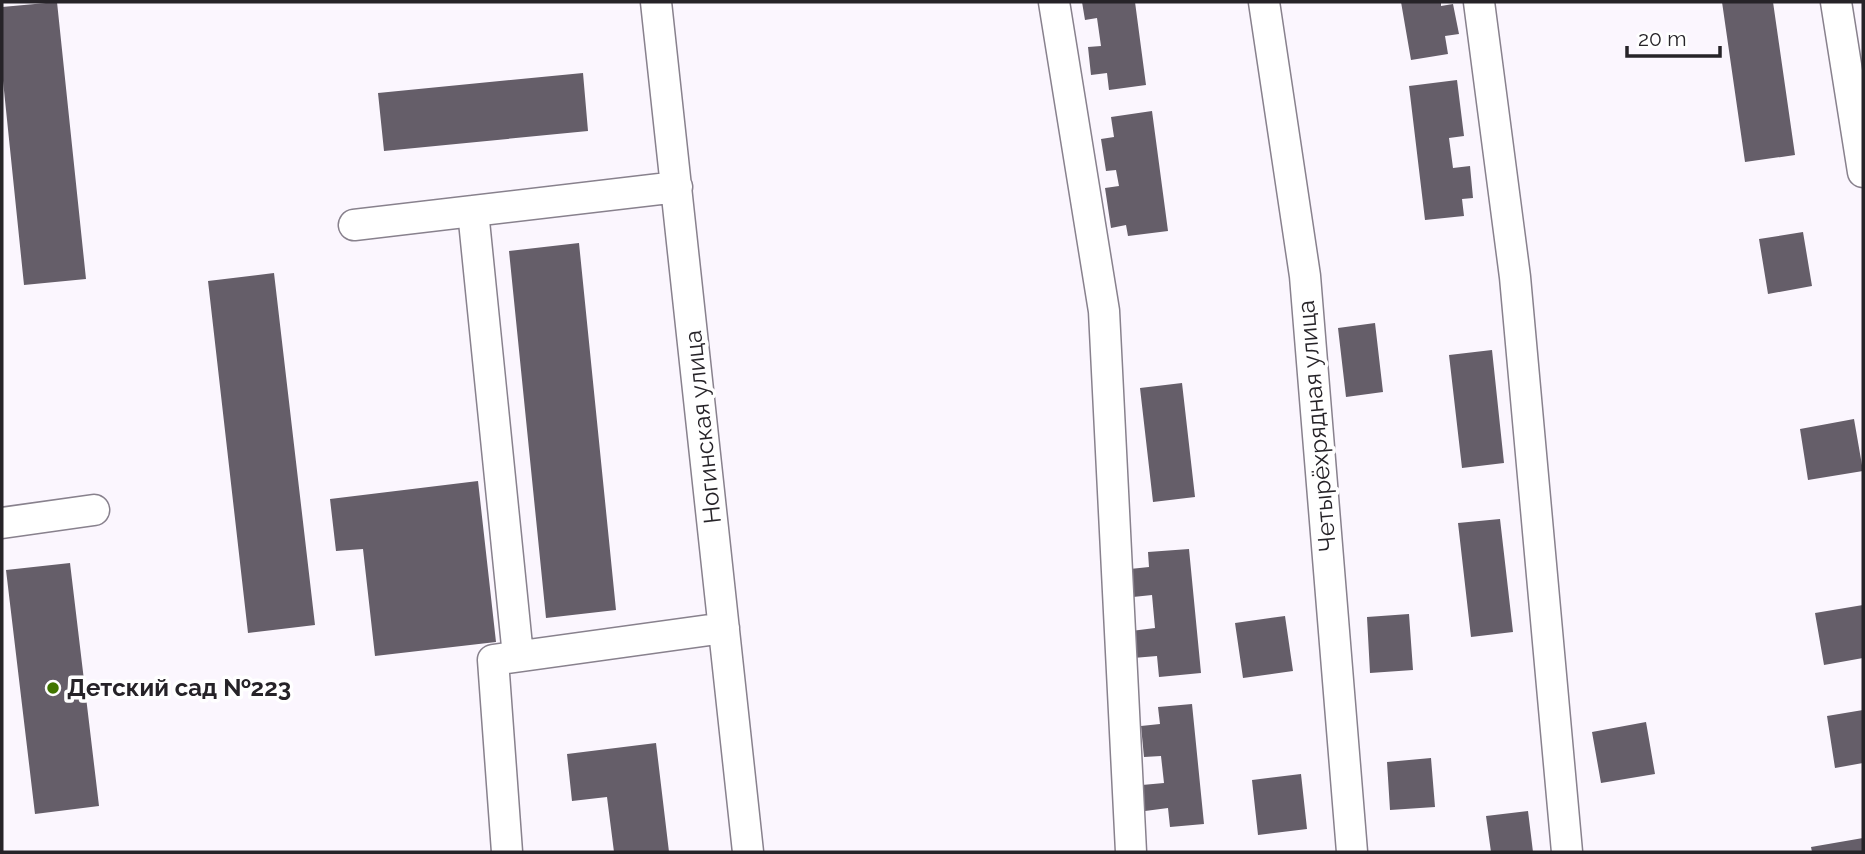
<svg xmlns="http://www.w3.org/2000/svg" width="1865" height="854" font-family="Raleway,sans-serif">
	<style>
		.building { fill: #655e69 }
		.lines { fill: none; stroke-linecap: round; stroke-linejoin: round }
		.minor-casing { stroke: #88818d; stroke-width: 33 }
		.minor { stroke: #fff; stroke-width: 30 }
		.poi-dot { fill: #407500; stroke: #fff; stroke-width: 2.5 }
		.labels { text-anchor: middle; stroke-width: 7; stroke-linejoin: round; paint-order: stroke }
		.street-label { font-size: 24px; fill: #262328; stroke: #fff }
		.poi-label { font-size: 24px; font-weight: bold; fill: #262328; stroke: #fff; text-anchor: start }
	</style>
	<rect width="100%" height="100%" fill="#fbf6fe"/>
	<path class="building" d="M57 2 86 279 24 285 2 71V7Z
		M1082 2H1135L1146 85 1109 90 1107 73 1091 75 1088 47 1101 46 1097 18 1085 20Z
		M1401 2H1441V6L1453 4 1459 34 1445 36 1448 54 1411 60Z
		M1722 2H1773L1795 155 1745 162Z
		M583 73 588 131 384 151 378 93Z
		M1457 80 1464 136 1449 138 1453 168 1470 166 1473 198 1462 199 1464 216 1425 220 1409 86Z
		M1152 111 1168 231 1128 236 1126 225 1111 228 1105 188 1119 186 1116 170 1106 171 1101 139 1114 137 1111 117Z
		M1803 232 1812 286 1768 294 1759 239Z
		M579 243 616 610 546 618 509 251Z
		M274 273 315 625 248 633 208 281Z
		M1375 323 1383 392 1346 397 1338 328Z
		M1492 350 1504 463 1462 468 1449 355Z
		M1182 383 1195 497 1153 502 1140 388Z
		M1854 419 1863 471 1808 480 1800 429Z
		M478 481 496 642 375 656 363 549 336 551 330 499Z
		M1500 519 1513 632 1471 637 1458 523Z
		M1189 549 1201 673 1159 677 1157 656 1133 658 1131 631 1155 628 1152 595 1133 597 1130 569 1149 567 1148 552Z
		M70 563 99 806 35 814 6 570Z
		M1863 605V658L1824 665 1815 613Z
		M1409 614 1413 670 1370 673 1367 617Z
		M1285 616 1293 671 1243 678 1235 623Z
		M1192 704 1204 824 1170 827 1168 808 1145 811 1142 785 1164 783 1161 756 1144 757 1141 726 1160 724 1158 707Z
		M1863 710V763L1835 768 1827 716Z
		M1646 722 1655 774 1601 783 1592 732Z
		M656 743 669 852H614L607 797 572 801 567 754Z
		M1431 758 1435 807 1390 810 1387 762Z
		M1301 774 1307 829 1258 835 1252 780Z
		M1528 811 1533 852H1491L1486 816Z
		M1863 838V852H1812L1811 847Z"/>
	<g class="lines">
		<defs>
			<path id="minor" d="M656 2 748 852
				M1054 2 1104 311 1131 852
				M1264 2 1305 276 1352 852
				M1479 2 1515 277 1567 852
				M1836 2 1863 172
				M473 211 518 656
				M354 225 677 187
				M2 523 94 510
				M507 852 493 660 724 628"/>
		</defs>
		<use href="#minor" class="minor-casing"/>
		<use href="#minor" class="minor"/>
	</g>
	<circle class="poi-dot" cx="53" cy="688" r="7"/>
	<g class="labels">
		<g class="street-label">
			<text transform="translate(1317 426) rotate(-95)" y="8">Четырёхрядная улица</text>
			<text transform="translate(703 427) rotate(-96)" y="8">Ногинская улица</text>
		</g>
		<g class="poi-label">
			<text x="67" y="696">Детский сад №223</text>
		</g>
	</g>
	<rect width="1865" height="854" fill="none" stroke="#262328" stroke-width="7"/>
	<path d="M1627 46v10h93v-10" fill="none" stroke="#262328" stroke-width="3.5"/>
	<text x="1638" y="46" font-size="21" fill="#262328" stroke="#ffffff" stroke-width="5" paint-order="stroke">20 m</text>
</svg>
